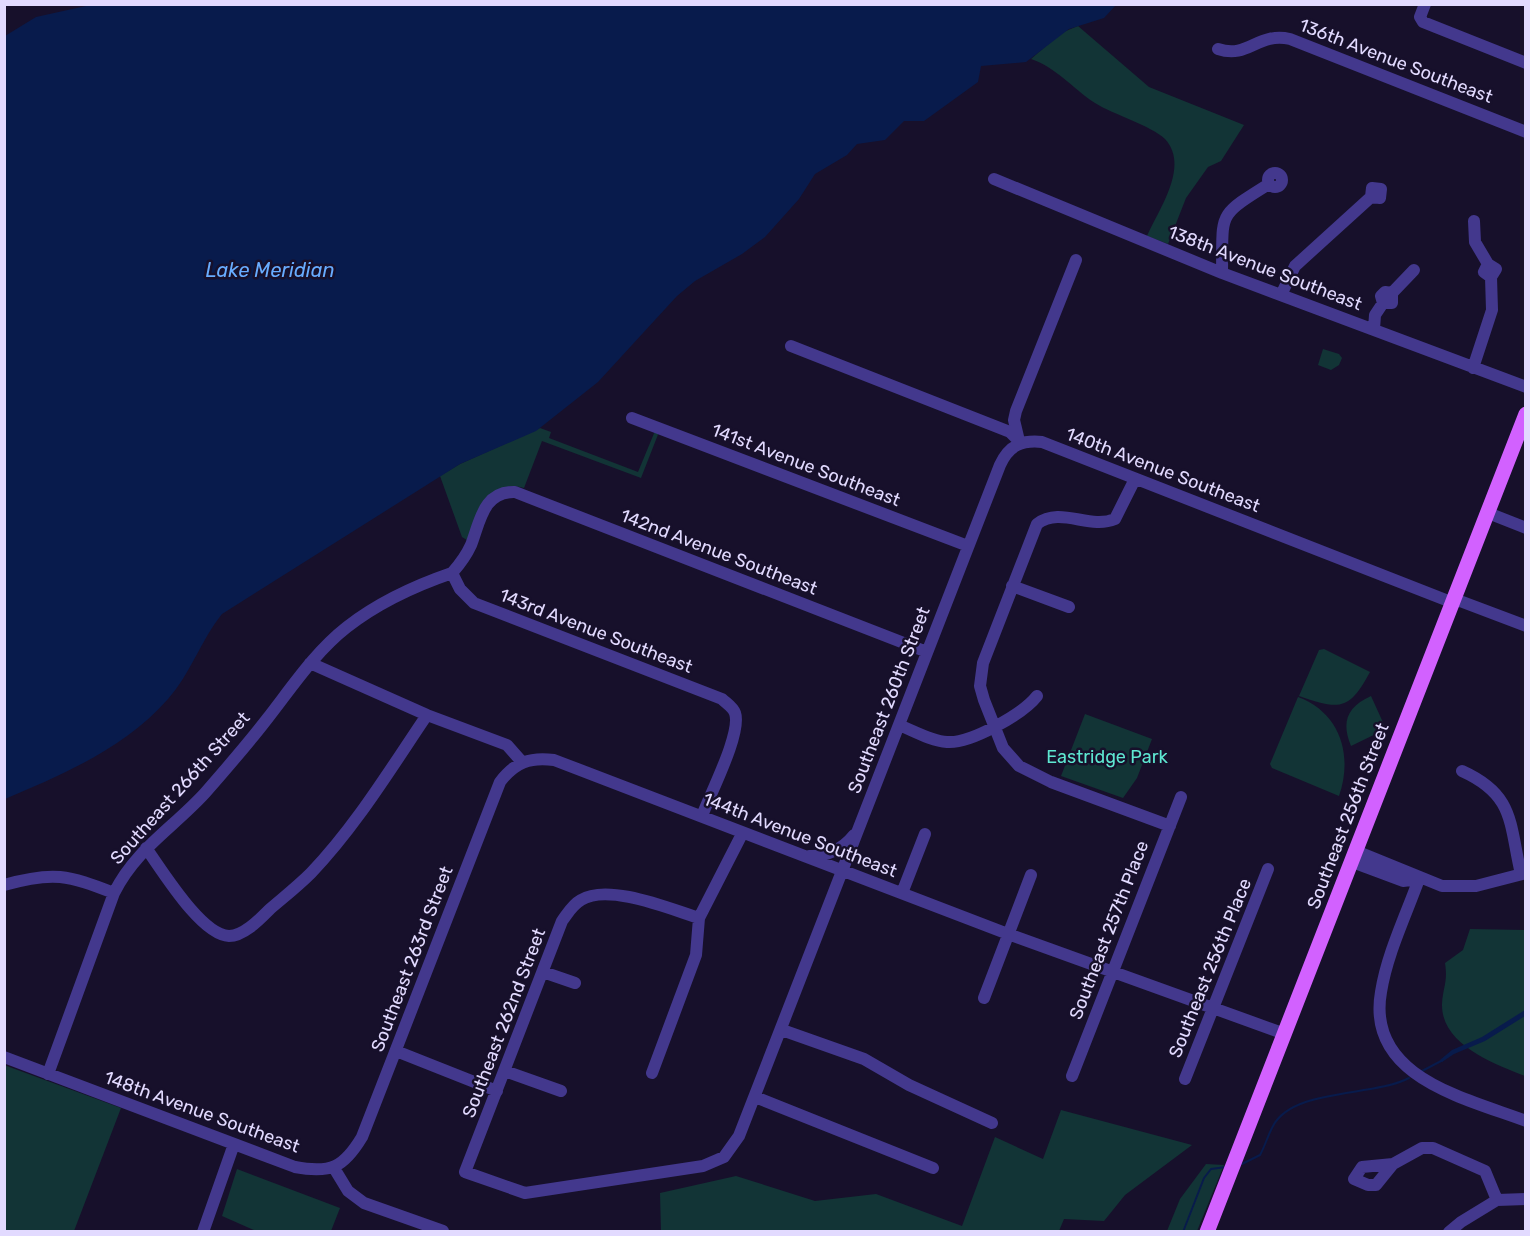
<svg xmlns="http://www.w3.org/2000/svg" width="1530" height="1236" font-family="Rubik,sans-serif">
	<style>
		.green { fill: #123436 }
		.water { fill: #081b4c }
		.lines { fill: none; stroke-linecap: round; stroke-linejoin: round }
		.stream { stroke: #081b4c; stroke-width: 2 }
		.minor { stroke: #43388d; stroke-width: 12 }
		.major { stroke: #d261ff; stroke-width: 15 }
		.labels { text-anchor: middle; stroke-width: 5; stroke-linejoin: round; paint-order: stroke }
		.street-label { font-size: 18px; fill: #e2daff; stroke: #17102b }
		.park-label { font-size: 18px; fill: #5ee7d1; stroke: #17102b }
		.water-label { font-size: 20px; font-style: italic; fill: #68acff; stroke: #17102b }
	</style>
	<rect width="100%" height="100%" fill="#17102b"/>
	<path class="green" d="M1078 26 1149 87 1244 125 1221 161 1208 167 1186 198 1168 244 1147 236C1159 209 1190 166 1165 139 1152 126 1112 114 1095 103 1072 88 1057 68 1031 59L1061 33Z
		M1323 349 1339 354 1342 358 1339 365 1331 370 1318 365Z
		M540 428 551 432 549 438 638 472 655 431 659 432 641 478 542 441 524 488C489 478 479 516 467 540L462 537 440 476 460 464Z
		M1324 649 1370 672C1349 711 1340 710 1299 696L1319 650Z
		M1371 696 1386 729 1351 746C1341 722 1347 707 1371 696Z
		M1298 697C1341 713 1353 756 1339 796L1272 768 1270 764Z
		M1085 714 1152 739 1137 778 1123 798 1061 776Z
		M1470 929 1525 930V1076C1495 1064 1441 1045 1442 1004 1443 987 1448 982 1445 963L1463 950Z
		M4 1065 121 1108 74 1231H5Z
		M1061 1110 1192 1145 1125 1195 1104 1221 1064 1219 1059 1231H661L660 1193 736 1176 815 1201 876 1194 962 1226 995 1137 1043 1159Z
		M1206 1164 1224 1165 1197 1231H1167L1180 1199Z
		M237 1169 340 1208 331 1231H256L222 1216Z"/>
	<path class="water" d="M95 4H1116V5L1104 18 1069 29 1026 62 981 66 978 82 924 121H904L885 140 857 144 847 155 815 174 799 199 765 237 742 254 695 281 677 296 598 382 536 431 460 464 222 614C201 640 191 673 168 699 125 748 64 774 5 799V36L36 17Z
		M1525 1010V1016L1485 1041 1454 1054 1442 1062 1440 1060 1452 1050 1482 1037Z"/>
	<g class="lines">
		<path class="stream" d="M1422 1071 1443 1060
			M1242 1164 1260 1155C1265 1146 1268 1135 1273 1126 1293 1088 1373 1097 1409 1078
			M1183 1232 1204 1178 1211 1169 1226 1167"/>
		<path class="minor" d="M1425 4 1420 17 1423 22 1526 63
			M1218 49C1249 59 1257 32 1290 39L1526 132
			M1268 180a7 7 0 1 1 14 0a7 7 0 1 1-14 0Z
			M994 179 1222 273 1526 387
			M1474 221 1475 242 1488 264 1496 269 1491 277 1484 272 1488 264
			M1222 273C1223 212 1216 217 1269 184
			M1392 293 1414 270
			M1281 295 1295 266 1371 197 1372 188 1381 189 1380 198 1371 197
			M1374 329 1375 315 1383 303 1381 296 1385 292 1392 293V303H1383
			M791 346 1010 432 1020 442
			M1473 368 1492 310 1491 277
			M632 418 968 546
			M1019 441 1014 420 1016 411 1076 260
			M1135 479 1115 519C1089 530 1061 506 1037 524L983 663 980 686 984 700 1003 748 1019 766 1051 782 1170 826
			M1488 513 1526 528
			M452 573C460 564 466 556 471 545 480 522 483 491 515 492L927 652
			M452 573 460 589 474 603 722 699C726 703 733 707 735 713 742 733 710 794 702 816
			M1012 586 1069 607
			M310 663 427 715 507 745 522 762
			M899 725C914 731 931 741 947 742 970 744 1023 714 1037 696
			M1462 771C1515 795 1509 823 1521 874
			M146 848C162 870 201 935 229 936 244 936 260 919 270 909 284 897 298 886 311 873 356 826 391 768 427 715
			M1356 851 1442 886H1476L1526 873
			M809 856C826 857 843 849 854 835
			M1352 862 1403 881 1419 879
			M1419 879C1406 915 1387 954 1381 992 1366 1077 1465 1098 1526 1121
			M4 885C53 871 68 875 114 893
			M902 893 925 834
			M699 918C670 909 608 883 581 900 572 905 568 913 562 921L465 1172 525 1193 703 1166 724 1157 739 1136 1000 465C1009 445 1022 440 1042 442L1451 602 1460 601 1526 626
			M543 972 575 983
			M984 998 1031 875
			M782 1030 864 1059 909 1085 992 1123
			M396 1051 497 1091
			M4 1057 295 1167C331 1174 344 1167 362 1137L500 782C515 762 530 757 554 760L1008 934 1285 1034
			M505 1071 561 1091
			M652 1073 696 955 699 918 742 834
			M48 1074 114 893C136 849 173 828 205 793 226 769 247 745 267 719 292 687 315 652 347 627 379 602 414 586 452 573
			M1072 1076 1181 797
			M1185 1079 1268 869
			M755 1097 933 1168
			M1393 1164 1376 1185H1368L1354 1179 1362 1167 1393 1164 1422 1148H1433L1485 1171 1497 1200
			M334 1168 348 1191 364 1203 443 1231
			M203 1232 234 1144
			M1449 1232 1461 1222 1497 1200 1526 1199"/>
		<path class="major" d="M1207 1232 1526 414"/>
	</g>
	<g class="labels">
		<g class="street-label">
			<text transform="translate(1396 61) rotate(21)" y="6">136th Avenue Southeast</text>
			<text transform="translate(1265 268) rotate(21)" y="6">138th Avenue Southeast</text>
			<text transform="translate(806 465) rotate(21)" y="6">141st Avenue Southeast</text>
			<text transform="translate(1163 470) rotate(21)" y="6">140th Avenue Southeast</text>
			<text transform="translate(719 552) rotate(21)" y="6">142nd Avenue Southeast</text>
			<text transform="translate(596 631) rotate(21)" y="6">143rd Avenue Southeast</text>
			<text transform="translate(889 700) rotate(-69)" y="6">Southeast 260th Street</text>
			<text transform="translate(180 788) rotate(-48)" y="6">Southeast 266th Street</text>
			<text transform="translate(1348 816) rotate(-69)" y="6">Southeast 256th Street</text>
			<text transform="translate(800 835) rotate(21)" y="6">144th Avenue Southeast</text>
			<text transform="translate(1109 930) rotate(-69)" y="6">Southeast 257th Place</text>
			<text transform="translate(412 959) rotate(-69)" y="6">Southeast 263rd Street</text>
			<text transform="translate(1210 968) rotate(-68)" y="6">Southeast 256th Place</text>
			<text transform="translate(504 1023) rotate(-69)" y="6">Southeast 262nd Street</text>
			<text transform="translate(202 1112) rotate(20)" y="6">148th Avenue Southeast</text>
		</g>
		<g class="park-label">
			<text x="1107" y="763">Eastridge Park</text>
		</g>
		<g class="water-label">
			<text x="270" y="277">Lake Meridian</text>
		</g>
	</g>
	<rect width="1530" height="1236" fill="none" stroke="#e2daff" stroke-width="12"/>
</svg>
